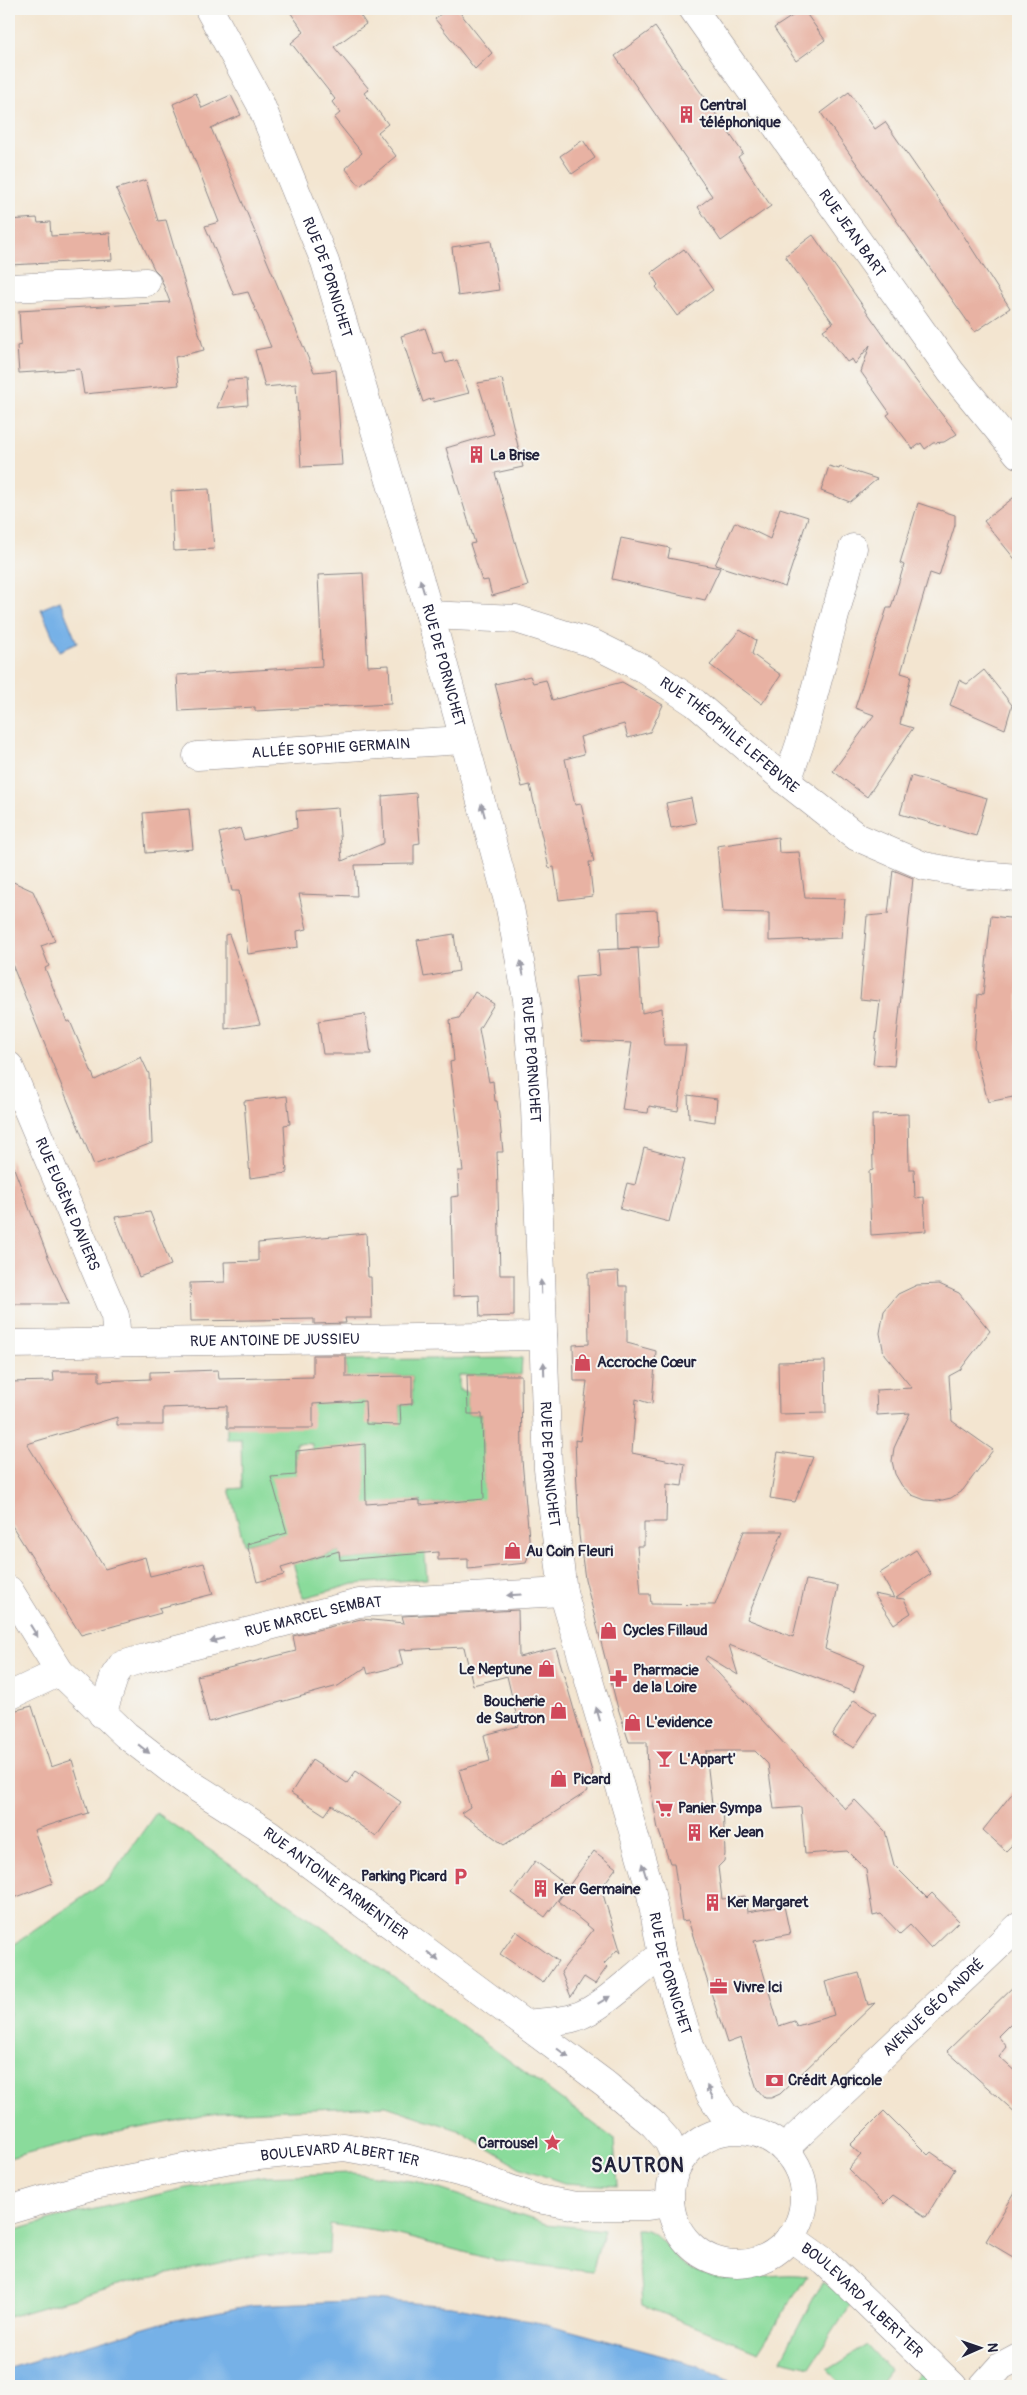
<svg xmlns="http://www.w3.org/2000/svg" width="1027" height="2395" font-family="Pangolin,sans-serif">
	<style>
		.green { fill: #8adb9b; stroke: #567e6b; fill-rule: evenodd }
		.water { fill: #76b1e7; stroke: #4c6a91 }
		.building { fill: #e8b2a3 }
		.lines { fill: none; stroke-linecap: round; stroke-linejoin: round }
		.minor-casing { stroke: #8a8486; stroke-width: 29 }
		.major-casing { stroke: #8a8486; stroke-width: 29 }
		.minor { stroke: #fff; stroke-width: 28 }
		.major { stroke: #fff; stroke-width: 28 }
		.oneway { fill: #9c9ca7 }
		.labels { text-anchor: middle; stroke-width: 4; stroke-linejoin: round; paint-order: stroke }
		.poi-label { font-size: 15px; font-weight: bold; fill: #22223b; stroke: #f6f6f2; text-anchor: start }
		.street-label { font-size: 15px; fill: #22223b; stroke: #f6f6f2 }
		.district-label { font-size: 20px; font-weight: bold; letter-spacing: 1px; fill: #22223b; stroke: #f6f6f2 }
	</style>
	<rect width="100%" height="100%" fill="#f6f6f2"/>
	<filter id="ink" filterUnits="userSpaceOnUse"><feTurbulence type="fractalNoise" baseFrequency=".02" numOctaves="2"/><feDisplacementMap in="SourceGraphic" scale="10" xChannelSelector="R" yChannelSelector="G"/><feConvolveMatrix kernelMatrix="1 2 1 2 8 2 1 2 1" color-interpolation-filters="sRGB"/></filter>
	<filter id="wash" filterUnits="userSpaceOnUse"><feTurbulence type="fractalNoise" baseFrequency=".0096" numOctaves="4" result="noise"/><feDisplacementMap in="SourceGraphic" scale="20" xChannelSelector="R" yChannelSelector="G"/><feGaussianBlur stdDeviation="1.12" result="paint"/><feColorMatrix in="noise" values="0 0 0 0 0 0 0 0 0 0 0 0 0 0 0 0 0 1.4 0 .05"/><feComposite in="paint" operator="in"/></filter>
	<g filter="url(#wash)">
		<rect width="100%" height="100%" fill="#f3e5d0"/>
		<path class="green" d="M522 1358 521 1375H459V1390L468 1392V1414H482L485 1508 456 1502 420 1505V1500L297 1513 310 1560 339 1551 340 1560 398 1555 423 1533 427 1579 354 1584 303 1598 285 1534 244 1544 229 1489 242 1488 241 1439H227V1406L346 1402V1360ZM412 1376V1404L400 1405V1423L365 1377ZM296 1443 312 1444V1474L296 1475Z
			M156 1813C311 1919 465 2025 614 2139L617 2186 564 2183 519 2167 458 2130 386 2106 217 2113 82 2139 9 2158V1948L109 1879Z
			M352 2173 418 2182 546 2224 604 2230 592 2272 495 2260 394 2234 330 2224 329 2253 253 2256 125 2283 9 2317V2232L65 2216 186 2188 263 2176Z
			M636 2229C663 2227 668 2258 693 2270 730 2289 768 2270 807 2276L758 2352 642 2305Z
			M822 2282 835 2290 851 2304 810 2367 781 2360Z
			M867 2345 890 2370 878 2386H844L827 2370Z
			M920 2371 934 2386H910Z"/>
		<path class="water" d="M60 601 77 643 59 651 41 609Z
			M373 2300 452 2306 550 2325 696 2365 740 2386H9V2368L165 2322 252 2305Z"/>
		<g id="blocks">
			<path class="building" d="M288 9H356L366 24 334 47 369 89 364 93 388 124 378 132 396 156 360 186 345 168 362 153 334 118 340 113 332 102 335 99 291 43 304 32Z
				M446 9H457L492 53 475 69 435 19Z
				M803 9 825 40 796 61 774 28Z
				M655 27 743 153 738 157 771 206 721 241 698 207 712 196 615 56Z
				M849 92 875 129 885 122 960 230 1010 308 975 332 821 113Z
				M196 93 202 108 231 95 241 115 211 128 314 372 336 370 342 465 301 467 296 384 265 387 255 350 271 347 248 292 234 295 205 226 219 222 173 104Z
				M583 140 595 158 572 174 560 156Z
				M146 180 158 221 166 220 204 350 175 357 179 385 84 394 80 369 19 373 17 346 21 345 19 311 170 302 159 274 154 269 116 189Z
				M37 218 38 223 50 222 51 236 110 233 112 260 9 265V220Z
				M813 235 910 373 957 434 944 442 933 443 925 449 921 443 913 449 887 415 890 413 861 372 870 345 855 364 852 359 847 362 823 330 833 323 785 256Z
				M491 241 499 290 458 296 452 247Z
				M684 249 713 290 677 316 656 287 658 285 651 273Z
				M425 328 434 354 442 352 446 363 457 360 469 393 434 402 433 398 423 402 401 336Z
				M246 379 248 405 217 408 228 380Z
				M502 379 523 467 495 473 528 586 492 596 488 580 482 581 470 544 475 543 446 448 494 434 478 383Z
				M829 466 839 469 840 467 877 479 850 502 821 491Z
				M209 489 214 549 174 551 171 491Z
				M1018 494V563L984 521Z
				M918 503 955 515V525L939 576 930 573 901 673 911 676 900 724 913 728 867 797 833 771 874 715 855 708 887 608H891L904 565 900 563Z
				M780 508 808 517 785 587 715 565 735 522 770 539Z
				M621 538 670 548 668 558 720 568 705 600 612 579Z
				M363 573 368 666 389 665 391 704 255 711V707L179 711 177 675 322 666 318 575Z
				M740 630 756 640 752 654 781 675 762 704 710 665Z
				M984 670 1012 705 1005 729 950 705 959 680 967 684Z
				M530 676 533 683 546 680 552 700 622 682 663 705 650 732 628 738 624 724 580 737 584 754 565 759 575 805 581 804 594 862H589L593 896 559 900 554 867 549 868 530 785 522 787 495 684Z
				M911 776 987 798 976 836 900 814Z
				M416 793 420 843 414 844V864L355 865 357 896 299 894 307 929 297 931 298 947 248 954 239 891H232L219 833 240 828 244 840 297 828 296 811 338 808 342 861 384 843 382 796Z
				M691 798 696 823 671 828 666 803Z
				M189 809 193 849 146 853 143 813Z
				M778 837 779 853 799 852 805 898 845 899 841 938 769 941V913L723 912 717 846Z
				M893 870 913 878 894 1066 873 1064 880 1001 860 999 867 916 888 914Z
				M9 880 33 891 55 941 41 946 49 966 45 968 67 1022 70 1021 95 1080 141 1057 149 1074 152 1143 94 1165 9 957Z
				M657 910 659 947 619 949 618 912Z
				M991 916 1018 919V1096L988 1102 974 1047 978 994 983 995Z
				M229 934 260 1024 225 1029V935Z
				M454 934 459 971 424 977 417 940Z
				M638 948 642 1013 662 1008 664 1045H686L678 1111 649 1106 648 1113 622 1110 632 1043 582 1041 575 977 600 975 598 950Z
				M475 992 494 1004 479 1029 489 1082 493 1081 495 1101H497L500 1122 503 1152H497L500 1275H514V1316L480 1317 479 1295 453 1296 451 1197 459 1196 458 1171H463L450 1062 454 1061 450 1020 459 1018Z
				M365 1014 371 1054H323L318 1021Z
				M688 1095 717 1099 715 1122 689 1118Z
				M287 1096 290 1124 284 1125 287 1173 250 1178 244 1101Z
				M908 1114 909 1169H914L915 1198 924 1197 926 1231 871 1235 869 1171 873 1170 872 1115Z
				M644 1148 685 1159 669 1222 620 1209 627 1183 635 1185Z
				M10 1158 48 1257 69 1304H9Z
				M150 1212 171 1265 139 1277 115 1217Z
				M366 1233 368 1277H371L372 1318H345L346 1323 314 1324V1319L191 1321 190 1283 225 1282 224 1262 258 1261V1243Z
				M618 1271 619 1286H627V1343L656 1351 652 1404 636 1399 632 1453 685 1464 682 1486 667 1484 666 1522H644V1546H637L641 1594H650L651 1604 715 1605 744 1531H783L747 1619 793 1637 806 1580 838 1586 825 1649 864 1665 854 1692 729 1645 738 1675 707 1656 705 1659 845 1809 855 1800 885 1831 894 1865 927 1898 932 1893 959 1921 931 1948 910 1925 900 1934 881 1914 873 1916 866 1870 847 1851 805 1854 801 1807 774 1809 768 1764 755 1751H706L712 1805 723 1804 725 1854 724 1861 718 1867 722 1899 745 1896 747 1912 784 1906 790 1934 754 1941 779 2026 794 2021 797 2026 834 2015 825 1982 859 1973 868 2005 875 2003 780 2094 771 2098H765L757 2089 741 2038 727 2043 688 1920 682 1921 674 1863H670L658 1829 648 1774 647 1742H629L617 1705 585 1579 579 1535 575 1440 580 1441 587 1381H574L573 1345 589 1344 588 1273Z
				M939 1284 959 1293 990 1331 960 1370 949 1376 952 1421 993 1450 963 1490 951 1498 938 1501 925 1500 912 1495 902 1486 895 1474 892 1461 894 1448 910 1413 877 1415 876 1390 912 1388 884 1354 880 1333 884 1311 898 1294 917 1285Z
				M313 1355H346V1377L412 1376V1404L400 1405 401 1425 366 1424 365 1401 313 1404V1428H227V1406L163 1408V1425H117V1417L27 1444 105 1569 145 1557 150 1576 204 1563 213 1594 159 1608 161 1613 81 1635 9 1521V1382L54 1381 53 1371H99V1381L150 1379V1372L189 1371 218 1370 219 1379 313 1377Z
				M825 1361 826 1413 779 1414 778 1362Z
				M467 1375H521L522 1460 530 1549 526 1563 468 1569V1559L438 1560V1552L340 1560 339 1551 281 1568 284 1575 257 1582 247 1544 287 1533 271 1477 296 1475V1451L365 1444 366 1504 420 1500V1505L484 1499 482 1414H468Z
				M778 1452 813 1457 795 1502 770 1498Z
				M916 1550 931 1574 896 1598 904 1599 911 1613 894 1624 874 1594 894 1598 880 1573Z
				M518 1610 519 1657 556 1648 593 1775 591 1777V1781L585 1784 588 1791 504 1845 461 1813 470 1807 459 1770 490 1761 484 1735 519 1726 507 1676 473 1685 464 1647 399 1650 403 1665 368 1674 366 1667 338 1686 209 1722 197 1676 296 1651 293 1636 361 1619 404 1623 402 1616Z
				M854 1700 876 1714 854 1748 832 1735Z
				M32 1706 51 1767 72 1760 88 1813 34 1830 53 1883 9 1900V1712Z
				M312 1760 347 1783 356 1771 401 1802 376 1837 332 1805 325 1815 291 1793Z
				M1018 1786V1839L1006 1851 983 1830Z
				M594 1851 616 1868 601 1888 621 1953 617 1950 604 1964 607 1967 595 1984 584 1977 571 1997 561 1972 593 1930 558 1901Z
				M535 1861 568 1886 545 1917 512 1893Z
				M516 1931 558 1961 543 1983 500 1954Z
				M1018 1982V2029L1011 2023 998 2036 1007 2047 999 2057 1018 2074V2115L947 2051Z
				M884 2111 928 2155 931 2152 955 2169 926 2217 893 2195 884 2204 848 2169 861 2155 850 2145Z
				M1018 2187V2260L986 2241Z"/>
		</g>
	</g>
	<g filter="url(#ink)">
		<use href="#blocks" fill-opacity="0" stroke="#8a8486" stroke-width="1"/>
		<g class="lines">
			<defs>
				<g id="minor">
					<path id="s1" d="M693 9 951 372 1018 454"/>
					<path d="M9 288 146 282"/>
					<path id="s2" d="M430 615 516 619 592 643 644 669 695 703 787 782 857 837 924 866 968 874 1018 878"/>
					<path id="s3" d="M197 756 464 740"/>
					<path d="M787 782 804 731 853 548"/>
					<path id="s4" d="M9 1066 115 1316 117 1343"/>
					<path id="s5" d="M9 1344 543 1336"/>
					<path d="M9 1696 60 1672"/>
					<path id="s6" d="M102 1714 115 1675 122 1665 145 1658 359 1603 563 1592"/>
					<path id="s7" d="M9 2210 94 2185 231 2159 344 2147 405 2158 477 2177 538 2199 577 2206H648L670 2203"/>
					<path id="s8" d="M790 2237 825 2262 953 2386"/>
					<path d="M983 2386 1001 2366 1018 2357"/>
				</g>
				<g id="major">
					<path id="s9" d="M209 9 260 103 325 262 430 615 510 908 527 999 535 1107 548 1469 563 1592 650 1889 662 1955 692 2051 710 2094 724 2115 740 2129"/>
					<path id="s10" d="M9 1590 60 1672 126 1735 183 1779 268 1833 605 2084 653 2124 668 2141 678 2163"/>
					<path d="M526 2024C541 2022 561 2022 576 2017 606 2006 635 1974 662 1955"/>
					<circle cx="737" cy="2197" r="67"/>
					<path id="s11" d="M784 2149 1018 1927"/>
				</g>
			</defs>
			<use href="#minor" class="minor-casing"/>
			<use href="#major" class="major-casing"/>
			<use href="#minor" class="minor"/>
			<use href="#major" class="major"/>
		</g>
		<defs><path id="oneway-solid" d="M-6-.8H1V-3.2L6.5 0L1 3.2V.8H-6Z" transform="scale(1.25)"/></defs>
		<g class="oneway">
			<use href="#oneway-solid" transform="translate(422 586) rotate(-107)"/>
			<use href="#oneway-solid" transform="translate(483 810) rotate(-105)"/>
			<use href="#oneway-solid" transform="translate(522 968) rotate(-101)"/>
			<use href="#oneway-solid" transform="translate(541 1287) rotate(-92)"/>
			<use href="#oneway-solid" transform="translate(544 1369) rotate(-92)"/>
			<use href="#oneway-solid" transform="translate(514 1595) rotate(177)"/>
			<use href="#oneway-solid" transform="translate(34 1631) rotate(58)"/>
			<use href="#oneway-solid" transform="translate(217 1640) rotate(165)"/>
			<use href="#oneway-solid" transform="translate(598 1714) rotate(-106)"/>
			<use href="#oneway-solid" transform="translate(144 1749) rotate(38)"/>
			<use href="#oneway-solid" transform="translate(644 1870) rotate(-107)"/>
			<use href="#oneway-solid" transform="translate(433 1956) rotate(36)"/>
			<use href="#oneway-solid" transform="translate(604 2000) rotate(-31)"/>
			<use href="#oneway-solid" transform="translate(563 2053) rotate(37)"/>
			<use href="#oneway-solid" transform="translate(710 2092) rotate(-117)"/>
		</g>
	</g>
	<defs>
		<symbol id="building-bare" viewBox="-9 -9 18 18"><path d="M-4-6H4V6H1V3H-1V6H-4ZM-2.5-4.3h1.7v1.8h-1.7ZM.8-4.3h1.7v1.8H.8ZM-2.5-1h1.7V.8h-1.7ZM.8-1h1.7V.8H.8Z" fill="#d1495b" stroke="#f6f6f2" stroke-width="2.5" paint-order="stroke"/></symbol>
		<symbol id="shop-bare" viewBox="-9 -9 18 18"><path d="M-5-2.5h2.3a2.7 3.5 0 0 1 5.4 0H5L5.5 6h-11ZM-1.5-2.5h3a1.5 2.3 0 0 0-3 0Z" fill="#d1495b" stroke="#f6f6f2" stroke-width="2.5" paint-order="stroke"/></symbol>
		<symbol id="pharmacy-bare" viewBox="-9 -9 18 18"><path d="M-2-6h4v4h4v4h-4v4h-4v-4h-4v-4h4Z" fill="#d1495b" stroke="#f6f6f2" stroke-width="2.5" paint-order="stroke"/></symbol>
		<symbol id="bar-bare" viewBox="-9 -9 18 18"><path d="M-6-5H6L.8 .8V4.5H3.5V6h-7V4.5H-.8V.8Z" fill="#d1495b" stroke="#f6f6f2" stroke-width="2.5" paint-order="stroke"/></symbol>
		<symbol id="supermarket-bare" viewBox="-9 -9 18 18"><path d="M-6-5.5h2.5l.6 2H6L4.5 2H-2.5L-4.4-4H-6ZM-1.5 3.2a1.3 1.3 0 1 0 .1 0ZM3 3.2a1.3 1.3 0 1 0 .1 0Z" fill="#d1495b" stroke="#f6f6f2" stroke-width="2.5" paint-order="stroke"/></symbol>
		<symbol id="parking-bare" viewBox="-9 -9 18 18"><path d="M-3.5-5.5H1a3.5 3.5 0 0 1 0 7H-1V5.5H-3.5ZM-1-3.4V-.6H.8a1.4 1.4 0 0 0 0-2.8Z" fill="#d1495b" stroke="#f6f6f2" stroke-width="2.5" paint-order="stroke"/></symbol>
		<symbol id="office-bare" viewBox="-9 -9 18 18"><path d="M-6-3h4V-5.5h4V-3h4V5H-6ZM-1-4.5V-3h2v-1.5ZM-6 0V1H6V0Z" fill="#d1495b" stroke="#f6f6f2" stroke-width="2.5" paint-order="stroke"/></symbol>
		<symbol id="bank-bare" viewBox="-9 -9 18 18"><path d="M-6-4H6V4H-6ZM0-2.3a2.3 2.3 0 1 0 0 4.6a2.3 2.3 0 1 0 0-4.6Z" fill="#d1495b" stroke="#f6f6f2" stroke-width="2.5" paint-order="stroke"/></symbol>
		<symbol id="sight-bare" viewBox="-9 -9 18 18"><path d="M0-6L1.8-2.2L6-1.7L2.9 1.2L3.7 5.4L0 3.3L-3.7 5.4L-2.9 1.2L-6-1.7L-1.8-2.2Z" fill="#d1495b" stroke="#f6f6f2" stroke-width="2.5" paint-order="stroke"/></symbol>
	</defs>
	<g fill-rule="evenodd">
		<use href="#building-bare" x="674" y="102" width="25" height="25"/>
		<use href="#building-bare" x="464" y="442" width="25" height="25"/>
		<use href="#shop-bare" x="570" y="1350" width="25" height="25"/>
		<use href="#shop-bare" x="500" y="1538" width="25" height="25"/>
		<use href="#shop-bare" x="596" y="1618" width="25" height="25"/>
		<use href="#shop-bare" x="534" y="1656" width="25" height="25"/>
		<use href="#pharmacy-bare" x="606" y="1666" width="25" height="25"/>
		<use href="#shop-bare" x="546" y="1698" width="25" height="25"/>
		<use href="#shop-bare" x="620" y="1710" width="25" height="25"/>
		<use href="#bar-bare" x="652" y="1746" width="25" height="25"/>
		<use href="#shop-bare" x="546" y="1766" width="25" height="25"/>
		<use href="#supermarket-bare" x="652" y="1796" width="25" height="25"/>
		<use href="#building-bare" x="682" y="1820" width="25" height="25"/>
		<use href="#parking-bare" x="448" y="1864" width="25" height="25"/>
		<use href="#building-bare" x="528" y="1876" width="25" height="25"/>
		<use href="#building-bare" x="700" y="1890" width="25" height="25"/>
		<use href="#office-bare" x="706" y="1974" width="25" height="25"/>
		<use href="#bank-bare" x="762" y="2068" width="25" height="25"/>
		<use href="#sight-bare" x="540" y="2130" width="25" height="25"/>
	</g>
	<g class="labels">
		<g class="poi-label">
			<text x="700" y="110">Central<tspan x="700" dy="17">téléphonique</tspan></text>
			<text x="490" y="460">La Brise</text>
			<text x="597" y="1367">Accroche Cœur</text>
			<text x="526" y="1556">Au Coin Fleuri</text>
			<text x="623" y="1635">Cycles Fillaud</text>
			<text x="532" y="1674" text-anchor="end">Le Neptune</text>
			<text x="633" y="1675">Pharmacie<tspan x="633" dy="17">de la Loire</tspan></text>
			<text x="545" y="1706" text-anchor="end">Boucherie<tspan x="545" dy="17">de Sautron</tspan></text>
			<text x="646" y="1727">L'evidence</text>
			<text x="679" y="1764">L'Appart'</text>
			<text x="573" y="1784">Picard</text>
			<text x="678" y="1813">Panier Sympa</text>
			<text x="709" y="1837">Ker Jean</text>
			<text x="447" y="1881" text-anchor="end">Parking Picard</text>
			<text x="554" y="1894">Ker Germaine</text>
			<text x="727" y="1907">Ker Margaret</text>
			<text x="733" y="1992">Vivre Ici</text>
			<text x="788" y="2085">Crédit Agricole</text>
			<text x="538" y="2148" text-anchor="end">Carrousel</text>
		</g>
		<g class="street-label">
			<text dy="5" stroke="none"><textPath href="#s1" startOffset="275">RUE JEAN BART</textPath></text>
			<text dy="5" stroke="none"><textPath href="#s9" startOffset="294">RUE DE PORNICHET</textPath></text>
			<text dy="5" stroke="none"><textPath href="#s9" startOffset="699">RUE DE PORNICHET</textPath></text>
			<text dy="5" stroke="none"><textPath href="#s2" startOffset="332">RUE THÉOPHILE LEFEBVRE</textPath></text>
			<text dy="5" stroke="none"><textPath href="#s3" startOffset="134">ALLÉE SOPHIE GERMAIN</textPath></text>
			<text dy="5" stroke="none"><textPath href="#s9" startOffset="1104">RUE DE PORNICHET</textPath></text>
			<text dy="5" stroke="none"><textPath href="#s4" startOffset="150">RUE EUGÈNE DAVIERS</textPath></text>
			<text dy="5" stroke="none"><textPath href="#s5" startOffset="266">RUE ANTOINE DE JUSSIEU</textPath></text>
			<text dy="5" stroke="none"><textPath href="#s9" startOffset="1509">RUE DE PORNICHET</textPath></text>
			<text dy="5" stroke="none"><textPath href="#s6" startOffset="251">RUE MARCEL SEMBAT</textPath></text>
			<text dy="5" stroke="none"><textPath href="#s10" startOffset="445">RUE ANTOINE PARMENTIER</textPath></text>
			<text dy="5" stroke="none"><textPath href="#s9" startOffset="2034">RUE DE PORNICHET</textPath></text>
			<text dy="5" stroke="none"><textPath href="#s11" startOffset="206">AVENUE GÉO ANDRÉ</textPath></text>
			<text dy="5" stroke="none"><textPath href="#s7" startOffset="338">BOULEVARD ALBERT 1ER</textPath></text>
			<text dy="5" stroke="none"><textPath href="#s8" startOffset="96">BOULEVARD ALBERT 1ER</textPath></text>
		</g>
		<g class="district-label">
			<text x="638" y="2172">SAUTRON</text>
		</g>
	</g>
	<rect width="1027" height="2395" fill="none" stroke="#f6f6f2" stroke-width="30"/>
	<g transform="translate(980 2348) rotate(88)" stroke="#f6f6f2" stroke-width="4" paint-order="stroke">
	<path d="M0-4L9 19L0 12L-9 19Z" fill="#22223b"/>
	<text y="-8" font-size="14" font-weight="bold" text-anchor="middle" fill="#22223b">N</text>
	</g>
</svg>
